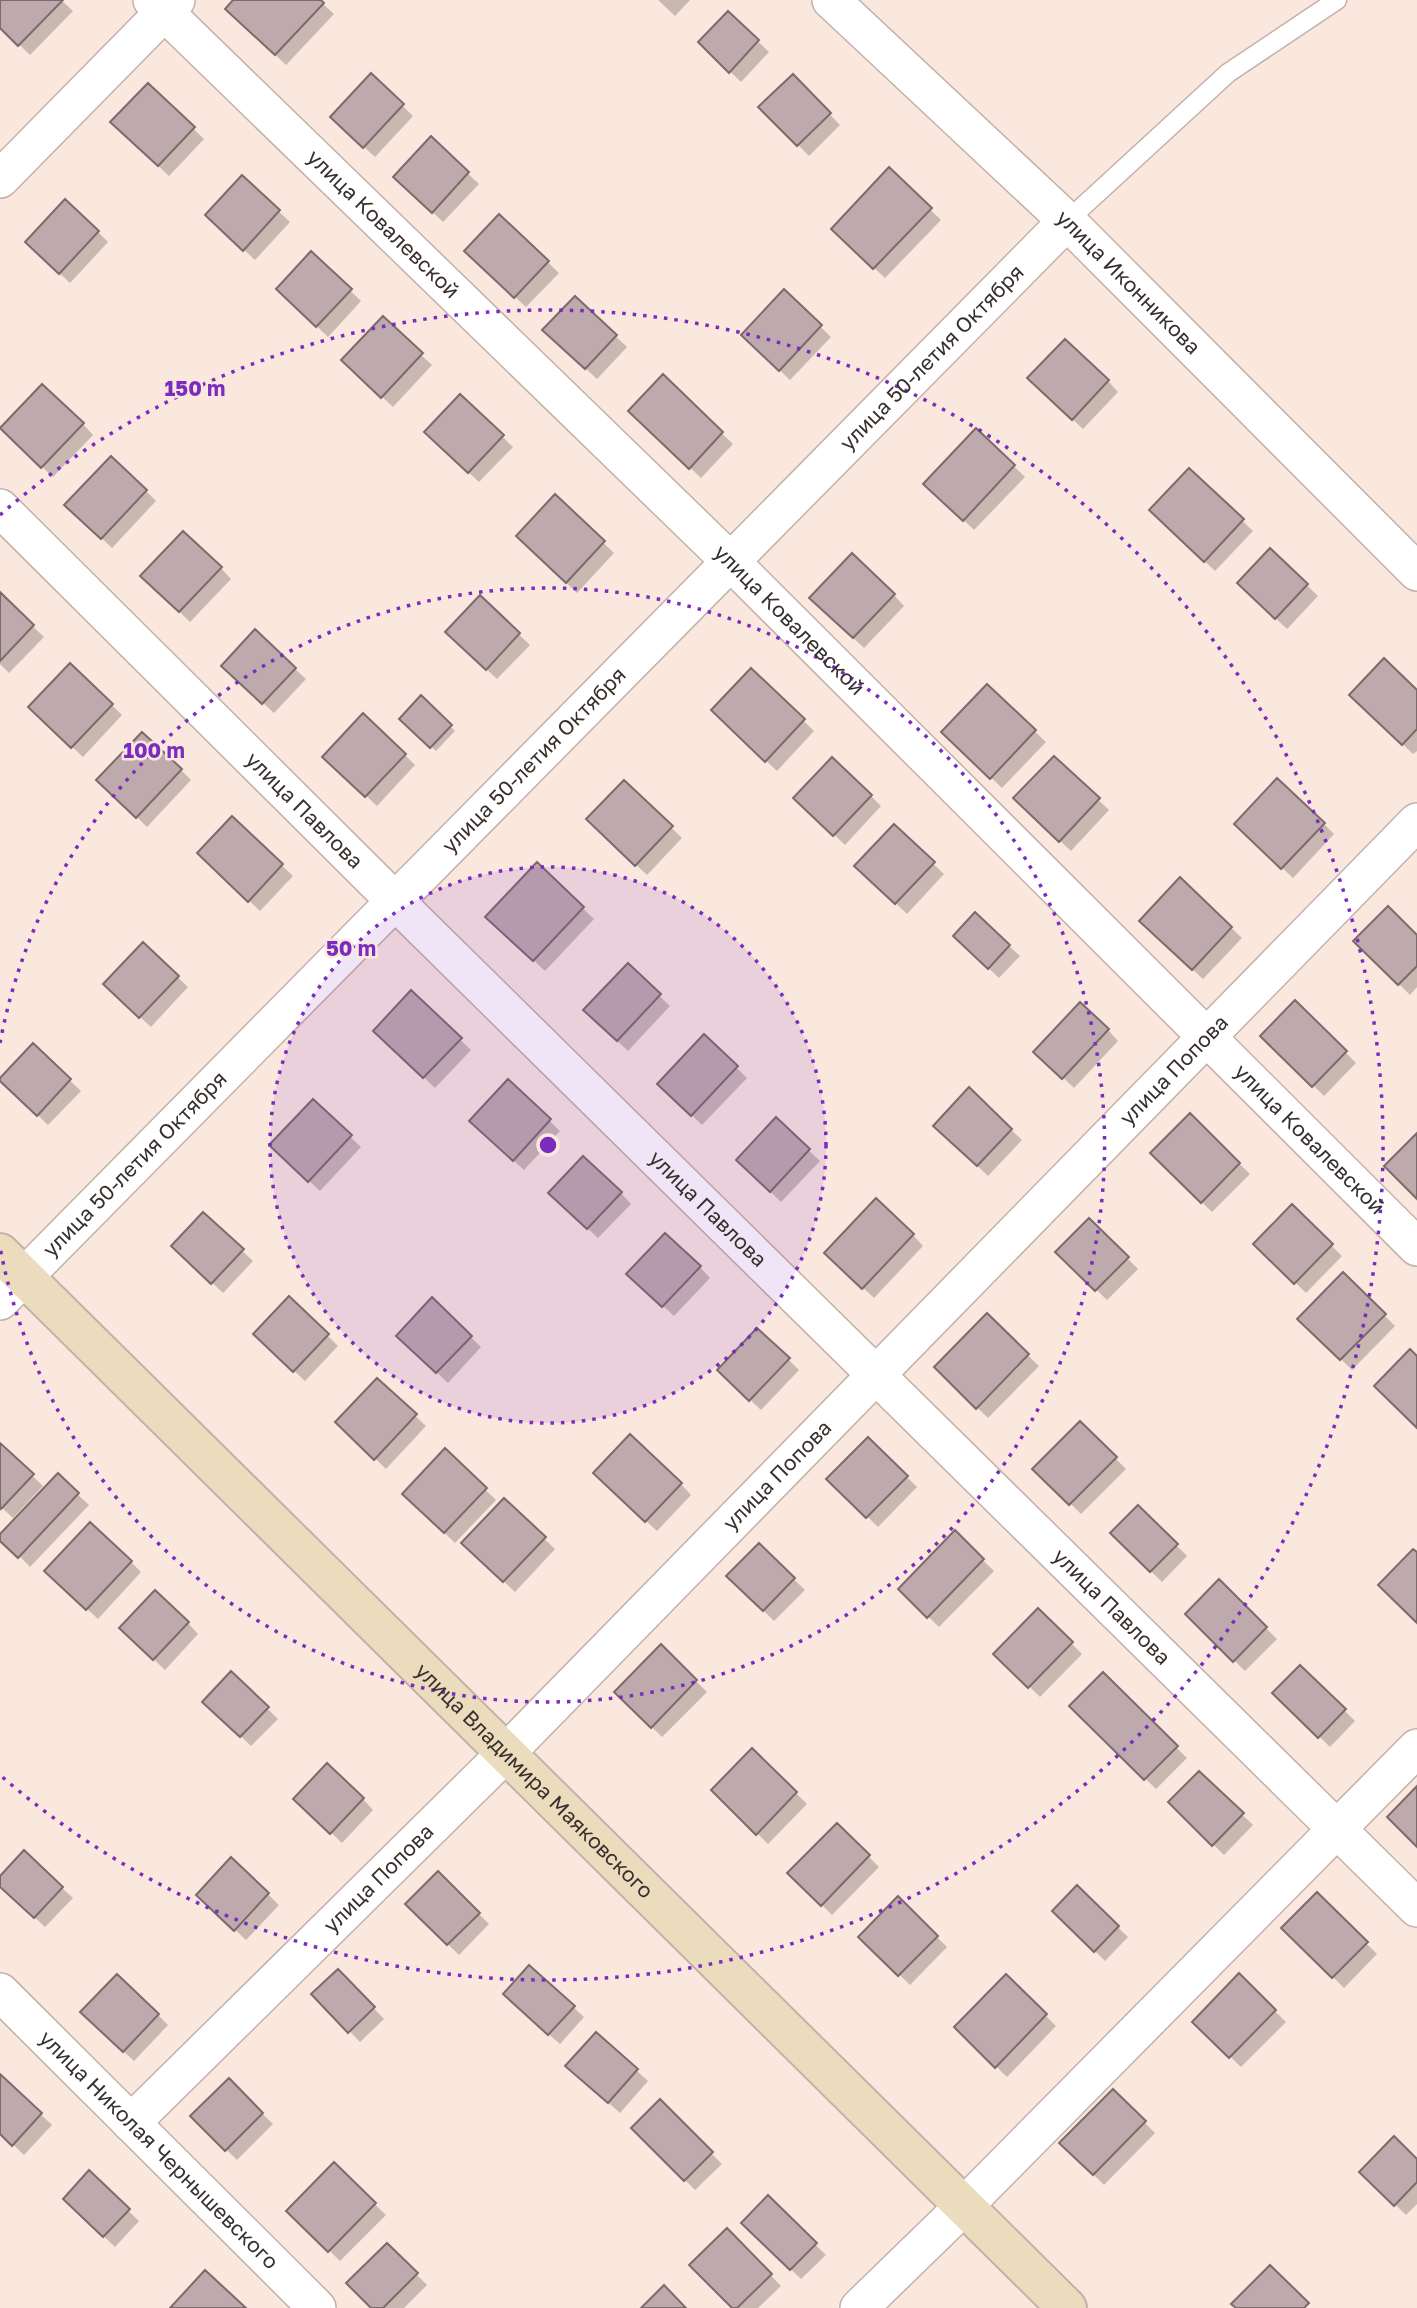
<svg xmlns="http://www.w3.org/2000/svg" width="1417" height="2308" font-family="'Golos Text',sans-serif">
	<style>
		.shadow { fill: #0003 }
		.building { fill: #beaaac; stroke: #7d6a6c; stroke-width: 2 }
		.lines { fill: none; stroke-linecap: round; stroke-linejoin: round }
		.lane-casing { stroke: #c3b1a9; stroke-width: 21 }
		.street-casing { stroke: #c3b1a9; stroke-width: 40 }
		.secondary-casing { stroke: #c3b1a9; stroke-width: 42 }
		.lane { stroke: #fff; stroke-width: 18 }
		.street { stroke: #fff; stroke-width: 37 }
		.secondary { stroke: #ecdcbe; stroke-width: 38 }
		.ring { fill: none; stroke: #7b2cbf; stroke-width: 3.5; stroke-dasharray: 3.5 7 }
		.labels { text-anchor: middle; stroke-width: 5; stroke-linejoin: round; paint-order: stroke }
		.street-label { font-size: 21px; fill: #37302d; stroke: #fae7de }
		.centre { fill: #7b2cbf; stroke: #fae7de; stroke-width: 3.5 }
		.ring-label { font-size: 21px; text-anchor: middle; font-weight: bold; fill: #7b2cbf; stroke: #fae7de; stroke-width: 5; stroke-linejoin: round; paint-order: stroke }
	</style>
	<rect width="100%" height="100%" fill="#fae7de"/>
	<path class="shadow" d="M0 0H61L73 11 30 55 0 26Z
		M236 0H319L334 14 286 65 238 19Z
		M658 0H690L675 16Z
		M728 13 769 52 741 82 700 42Z
		M372 76 413 116 375 157 343 128Z
		M793 76 840 125 809 156 761 107Z
		M148 85 204 139 169 176 123 133Z
		M431 139 479 184 443 222 406 187Z
		M889 170 941 220 885 278 844 240Z
		M242 177 290 222 255 260 207 215Z
		M499 216 559 273 526 307 476 262Z
		M98 232 108 242 70 283 38 253Z
		M311 253 361 301 328 337 278 289Z
		M784 291 831 337 790 380 753 345Z
		M575 298 627 347 597 379 555 340Z
		M421 355 432 365 393 407 343 360Z
		M663 377 733 444 701 478 641 421Z
		M1108 381 1118 392 1083 429 1040 389Z
		M460 396 513 447 479 482 437 443Z
		M83 424 93 435 53 477 12 439Z
		M976 430 1025 477 974 530 936 494Z
		M1189 470 1253 531 1215 571 1162 521Z
		M146 491 156 501 112 548 77 515Z
		M555 497 614 553 577 593 528 547Z
		M1270 550 1318 596 1287 629 1250 594Z
		M221 568 231 579 190 622 143 576Z
		M0 595 44 637 9 673 0 664Z
		M894 595 904 606 864 648 822 609Z
		M480 598 530 645 497 679 447 632Z
		M255 632 306 679 274 713 234 676Z
		M70 665 122 715 83 757 41 718Z
		M751 670 814 731 777 771 724 721Z
		M987 686 1046 742 1002 788 954 742Z
		M1417 692V751L1413 754 1362 706Z
		M421 698 455 731 436 751 401 719Z
		M405 755 415 765 377 806 325 757Z
		M1054 758 1109 810 1071 851 1026 809Z
		M181 770 191 780 147 827 99 780Z
		M624 782 682 838 647 875 599 830Z
		M871 796 881 806 845 845 796 798Z
		M232 818 293 876 260 911 210 864Z
		M1324 824 1334 834 1293 878 1247 835Z
		M894 826 944 874 907 914 857 866Z
		M537 865 594 919 545 971 498 927Z
		M1180 880 1242 938 1203 979 1152 932Z
		M975 914 1020 956 999 978 965 946Z
		M1417 937V987L1410 995 1356 941Z
		M143 945 188 987 151 1027 116 995Z
		M628 966 670 1006 628 1051 596 1021Z
		M411 993 471 1050 435 1088 375 1031Z
		M1295 1002 1356 1063 1324 1096 1262 1036Z
		M1108 1030 1118 1041 1074 1088 1036 1052Z
		M704 1036 747 1078 702 1125 670 1094Z
		M33 1046 81 1091 48 1125 1 1080Z
		M509 1082 560 1131 524 1170 482 1131Z
		M969 1090 1022 1140 988 1176 946 1136Z
		M313 1101 361 1147 320 1191 282 1156Z
		M1190 1116 1250 1174 1212 1212 1152 1153Z
		M776 1120 820 1161 781 1202 738 1160Z
		M621 1193 631 1204 598 1238 561 1204Z
		M1292 1207 1342 1256 1306 1293 1256 1244Z
		M203 1214 253 1261 223 1293 184 1256Z
		M1089 1220 1138 1269 1107 1300 1058 1252Z
		M913 1235 923 1246 874 1298 837 1263Z
		M700 1267 710 1278 674 1316 639 1284Z
		M1343 1274 1395 1326 1352 1370 1300 1319Z
		M289 1298 338 1346 305 1381 266 1345Z
		M432 1300 481 1347 448 1383 409 1346Z
		M987 1316 1039 1366 988 1418 936 1367Z
		M788 1359 799 1370 761 1410 719 1370Z
		M377 1380 426 1426 386 1469 338 1422Z
		M1080 1423 1126 1469 1081 1514 1035 1469Z
		M868 1439 917 1487 878 1527 829 1479Z
		M0 1445 43 1486 13 1518 0 1506Z
		M445 1451 496 1500 455 1543 415 1505Z
		M58 1476 89 1505 30 1567 0 1536Z
		M606 1484H681L691 1495 657 1531Z
		M504 1500 555 1549 515 1592 474 1554Z
		M1138 1507 1187 1556 1162 1582 1112 1533Z
		M955 1533 994 1571 939 1627 900 1589Z
		M759 1545 805 1590 774 1621 729 1576Z
		M131 1562 141 1572 98 1619 57 1581Z
		M1219 1582 1277 1639 1245 1671 1187 1614Z
		M1038 1610 1082 1654 1040 1697 996 1654Z
		M188 1623 198 1634 165 1670 121 1628Z
		M661 1647 707 1692 662 1737 616 1692Z
		M1300 1667 1355 1721 1330 1747 1275 1693Z
		M231 1673 278 1719 251 1746 215 1712Z
		M1103 1675 1187 1758 1156 1789 1072 1706Z
		M752 1750 807 1804 768 1844 713 1790Z
		M1199 1773 1253 1825 1224 1855 1170 1802Z
		M296 1799H363L373 1810 342 1843Z
		M837 1825 879 1867 832 1915 790 1873Z
		M232 1860 279 1905 246 1940 198 1895Z
		M438 1874 489 1924 459 1955 407 1904Z
		M0 1878 62 1888 73 1898 45 1927 0 1885Z
		M1077 1888 1128 1937 1105 1961 1055 1911Z
		M1317 1895 1377 1954 1344 1988 1284 1928Z
		M898 1899 947 1947 910 1985 861 1937Z
		M338 1971 384 2019 360 2042 314 1994Z
		M1006 1976 1056 2026 1007 2077 956 2027Z
		M1239 1976 1286 2022 1241 2067 1194 2022Z
		M515 2005 573 2007 584 2017 560 2044Z
		M158 2015 168 2025 134 2061 93 2023Z
		M596 2034 648 2081 620 2113 578 2076Z
		M0 2076 52 2125 24 2155 0 2132Z
		M228 2081 273 2124 237 2160 192 2116Z
		M1113 2091 1155 2133 1104 2185 1062 2143Z
		M660 2102 722 2164 695 2190 633 2128Z
		M1417 2161V2204L1406 2215 1362 2172Z
		M334 2165 386 2215 340 2261 289 2211Z
		M89 2173 139 2221 115 2247 65 2199Z
		M768 2198 826 2255 801 2279 743 2223Z
		M727 2230 781 2286 758 2308H734Z
		M387 2245 427 2285 404 2308H373Z"/>
	<path class="building" d="M0 0H63L18 46 0 28Z
		M233 0H321L324 3 275 55 225 9Z
		M728 11 759 40 729 73 698 42Z
		M371 73 404 104 363 148 330 117Z
		M793 74 831 113 797 146 758 107Z
		M148 83 195 127 158 166 110 122Z
		M431 136 469 172 432 213 393 177Z
		M889 167 932 208 873 269 831 229Z
		M242 175 280 210 243 251 205 215Z
		M65 199 99 231 59 274 25 242Z
		M499 214 549 261 514 298 464 251Z
		M311 251 352 289 316 327 276 289Z
		M784 289 822 325 779 371 741 335Z
		M575 296 617 335 585 369 542 330Z
		M383 316 423 353 381 398 341 360Z
		M1065 339 1109 380 1072 420 1027 378Z
		M663 374 723 432 689 469 628 411Z
		M42 384 84 423 41 468 0 428Z
		M460 394 504 435 468 473 424 432Z
		M976 428 1015 465 963 521 923 484Z
		M111 456 147 490 101 539 64 505Z
		M1189 468 1244 519 1204 562 1149 510Z
		M555 494 605 541 566 583 516 536Z
		M183 531 222 567 179 612 140 576Z
		M1270 548 1308 584 1275 619 1237 583Z
		M852 553 895 594 853 638 809 598Z
		M0 592 34 625 0 661Z
		M480 595 520 633 486 670 445 632Z
		M255 629 296 668 262 704 221 666Z
		M1384 658 1417 690V729L1402 745 1349 695Z
		M70 663 113 704 71 748 28 707Z
		M751 668 805 719 765 762 711 710Z
		M987 684 1036 730 990 779 941 732Z
		M421 695 452 725 430 748 399 719Z
		M363 713 406 754 365 797 322 757Z
		M142 732 182 769 136 818 96 780Z
		M1054 756 1100 798 1059 842 1013 798Z
		M832 757 872 795 833 836 793 798Z
		M1277 778 1325 823 1281 869 1234 824Z
		M624 780 673 826 635 866 586 819Z
		M232 816 283 864 248 902 197 853Z
		M894 824 935 862 895 904 854 866Z
		M537 862 584 907 533 961 485 917Z
		M1180 877 1232 927 1192 970 1139 921Z
		M1388 906 1417 935V966L1398 985 1353 941Z
		M975 912 1010 945 988 969 953 936Z
		M143 942 179 976 139 1018 103 984Z
		M628 963 661 994 617 1041 583 1010Z
		M411 990 462 1038 423 1078 373 1031Z
		M1295 1000 1347 1051 1312 1087 1260 1036Z
		M1080 1002 1109 1029 1062 1079 1033 1052Z
		M704 1034 738 1066 691 1116 657 1084Z
		M33 1043 71 1079 37 1116 0 1081V1078Z
		M508 1079 551 1119 513 1161 469 1121Z
		M969 1087 1012 1129 977 1166 933 1126Z
		M313 1099 352 1135 308 1182 269 1145Z
		M1190 1113 1240 1163 1201 1203 1150 1153Z
		M776 1117 810 1149 770 1192 736 1160Z
		M1417 1133V1199L1384 1166Z
		M583 1156 622 1192 587 1229 548 1193Z
		M876 1198 914 1234 862 1289 824 1253Z
		M1292 1204 1333 1244 1294 1284 1253 1244Z
		M203 1212 244 1249 211 1284 171 1246Z
		M1089 1218 1129 1257 1095 1291 1055 1252Z
		M665 1233 701 1266 662 1307 626 1274Z
		M1343 1272 1386 1314 1340 1360 1297 1319Z
		M289 1296 329 1334 293 1372 253 1334Z
		M432 1297 472 1336 436 1373 396 1336Z
		M987 1313 1029 1354 976 1409 934 1367Z
		M757 1328 790 1358 749 1401 717 1370Z
		M1410 1349 1417 1356V1428L1374 1386Z
		M377 1378 417 1414 374 1460 335 1422Z
		M1080 1421 1117 1457 1069 1505 1032 1469Z
		M630 1434 682 1483 645 1522 593 1473Z
		M868 1437 908 1476 866 1518 826 1479Z
		M0 1443 34 1474 1 1509 0 1507Z
		M445 1448 487 1488 444 1533 402 1494Z
		M58 1473 79 1493 18 1558 0 1541V1534Z
		M504 1498 546 1537 503 1582 461 1543Z
		M1138 1505 1178 1544 1150 1572 1110 1533Z
		M90 1522 132 1561 86 1610 44 1571Z
		M955 1530 984 1559 927 1618 898 1589Z
		M759 1543 795 1578 763 1611 726 1576Z
		M1413 1549 1417 1552V1623L1378 1585Z
		M1219 1579 1267 1627 1233 1662 1185 1614Z
		M155 1590 189 1622 153 1660 119 1628Z
		M1038 1608 1073 1642 1028 1688 993 1654Z
		M661 1644 697 1680 651 1728 614 1692Z
		M1300 1665 1346 1709 1318 1738 1272 1693Z
		M231 1671 269 1707 240 1737 202 1702Z
		M1103 1672 1178 1746 1144 1780 1069 1706Z
		M752 1748 797 1792 756 1835 711 1790Z
		M327 1763 364 1798 330 1834 293 1799Z
		M1199 1771 1244 1813 1212 1846 1168 1802Z
		M1417 1786V1847L1387 1817Z
		M837 1823 870 1855 821 1906 787 1873Z
		M24 1850 63 1887 34 1918 0 1887V1876Z
		M231 1857 269 1893 234 1931 196 1895Z
		M438 1871 480 1913 447 1945 405 1904Z
		M1077 1885 1119 1926 1094 1952 1052 1911Z
		M1317 1892 1368 1942 1332 1978 1281 1928Z
		M898 1896 938 1936 898 1976 858 1937Z
		M529 1965 575 2006 548 2035 503 1994Z
		M338 1969 375 2007 348 2033 311 1994Z
		M1239 1973 1276 2010 1229 2058 1192 2022Z
		M117 1974 159 2014 123 2052 80 2012Z
		M1006 1974 1047 2014 995 2068 954 2027Z
		M596 2032 638 2069 608 2103 565 2066Z
		M0 2074 42 2113 12 2146 0 2134Z
		M229 2078 263 2113 225 2151 190 2116Z
		M1113 2089 1146 2121 1093 2175 1059 2143Z
		M660 2099 713 2152 684 2181 631 2128Z
		M1394 2136 1417 2159V2182L1394 2206 1359 2172Z
		M334 2162 376 2203 328 2252 286 2211Z
		M89 2170 130 2209 103 2237 63 2199Z
		M768 2195 817 2243 790 2270 741 2223Z
		M727 2228 772 2274 737 2308H732L689 2265Z
		M387 2243 418 2273 383 2308H371L346 2283Z
		M1270 2265 1309 2303 1304 2308H1236L1231 2304Z
		M205 2270 246 2308H170Z
		M664 2285 686 2308H641Z"/>
	<g class="lines">
		<defs>
			<path id="lane" d="M1067 221 1228 73 1337 0"/>
			<g id="street">
				<path id="s1" d="M152 0 731 562 1417 1247"/>
				<path id="s2" d="M831 0 1067 221 1417 572"/>
				<path d="M0 179 176 0"/>
				<path id="s3" d="M0 508 395 901 1417 1908"/>
				<path id="s4" d="M0 1301 1067 221"/>
				<path id="s5" d="M0 1992 317 2308"/>
				<path id="s6" d="M131 2123 506 1753 1417 822"/>
				<path d="M859 2308 964 2206 1417 1748"/>
			</g>
			<g id="secondary">
				<path id="s7" d="M0 1253 1067 2308"/>
			</g>
		</defs>
		<use href="#lane" class="lane-casing"/>
		<use href="#street" class="street-casing"/>
		<use href="#secondary" class="secondary-casing"/>
		<use href="#lane" class="lane"/>
		<use href="#street" class="street"/>
		<use href="#secondary" class="secondary"/>
	</g>
	<circle cx="548" cy="1145" r="278" fill="#7b2cbf" fill-opacity=".12"/>
	<g class="ring">
		<circle cx="548" cy="1145" r="278"/>
		<path d="M0 1043A557 557 0 1 1 0 1247"/>
		<path d="M0 515A835 835 0 1 1 0 1775"/>
	</g>
	<g class="labels">
		<g class="street-label">
			<text dy="7" stroke="none"><textPath href="#s1" startOffset="322">улица Ковалевской</textPath></text>
			<text dy="7" stroke="none"><textPath href="#s2" startOffset="410">улица Иконникова</textPath></text>
			<text dy="7" stroke="none"><textPath href="#s4" startOffset="1326">улица 50-летия Октября</textPath></text>
			<text dy="7" stroke="none"><textPath href="#s1" startOffset="889">улица Ковалевской</textPath></text>
			<text dy="7" stroke="none"><textPath href="#s4" startOffset="760">улица 50-летия Октября</textPath></text>
			<text dy="7" stroke="none"><textPath href="#s3" startOffset="429">улица Павлова</textPath></text>
			<text dy="7" stroke="none"><textPath href="#s6" startOffset="1482">улица Попова</textPath></text>
			<text dy="7" stroke="none"><textPath href="#s1" startOffset="1624">улица Ковалевской</textPath></text>
			<text dy="7" stroke="none"><textPath href="#s4" startOffset="192">улица 50-летия Октября</textPath></text>
			<text dy="7" stroke="none"><textPath href="#s3" startOffset="996">улица Павлова</textPath></text>
			<text dy="7" stroke="none"><textPath href="#s6" startOffset="915">улица Попова</textPath></text>
			<text dy="7" stroke="none"><textPath href="#s3" startOffset="1563">улица Павлова</textPath></text>
			<text dy="7" stroke="none"><textPath href="#s7" startOffset="751">улица Владимира Маяковского</textPath></text>
			<text dy="7" stroke="none"><textPath href="#s6" startOffset="348">улица Попова</textPath></text>
			<text dy="7" stroke="none"><textPath href="#s5" startOffset="224">улица Николая Чернышевского</textPath></text>
		</g>
	</g>
	<circle cx="548" cy="1145" r="10" class="centre"/>
	<g class="ring-label">
		<text x="195" y="396">150 m</text>
		<text x="154" y="758">100 m</text>
		<text x="351" y="956">50 m</text>
	</g>
</svg>
